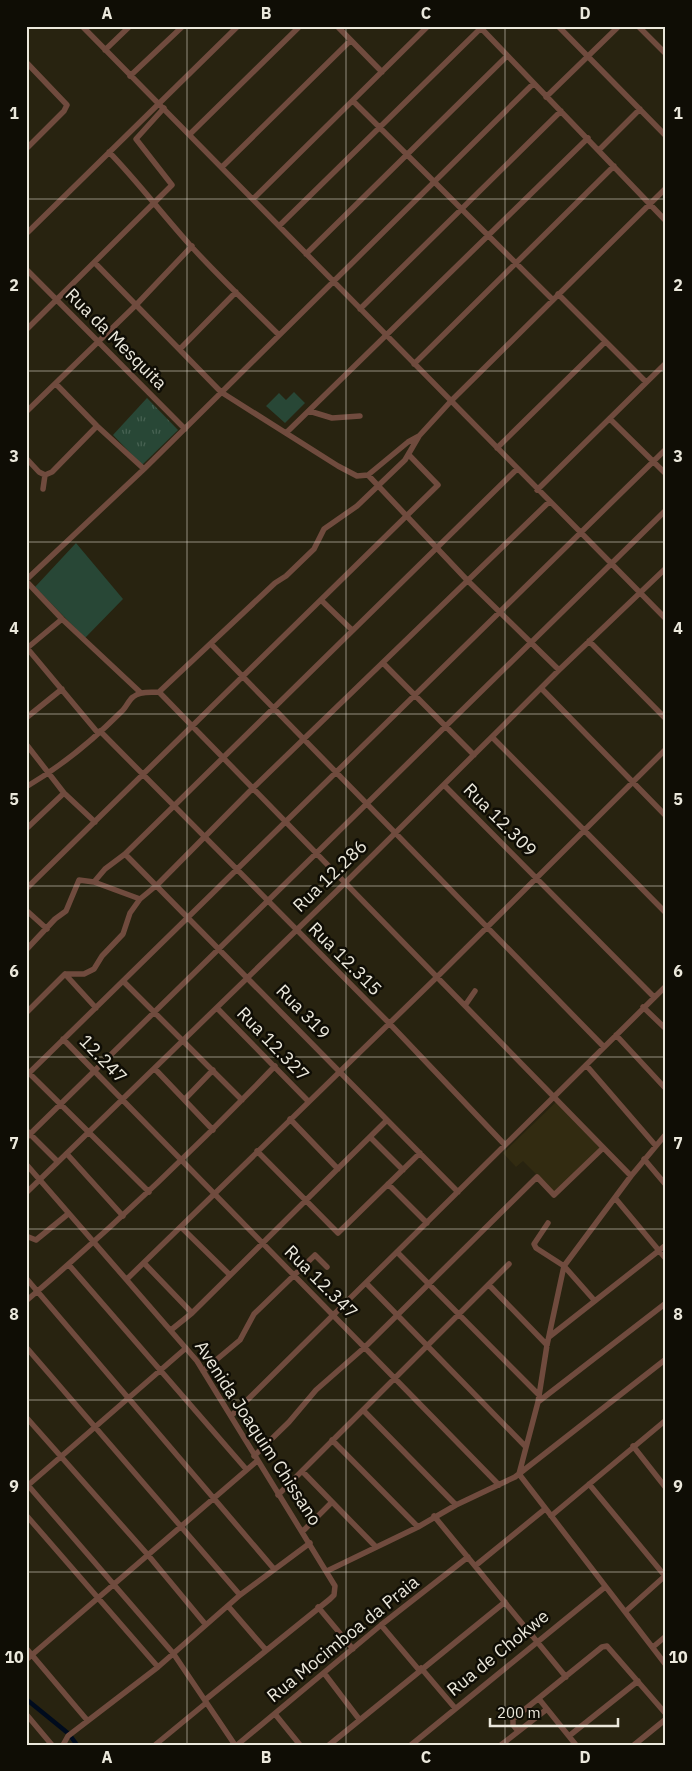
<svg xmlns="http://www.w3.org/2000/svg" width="692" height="1771" font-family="'IBM Plex Sans',sans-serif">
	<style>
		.built { fill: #322b11 }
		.grass { fill: url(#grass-tufts) }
		.pitch { fill: #284736 }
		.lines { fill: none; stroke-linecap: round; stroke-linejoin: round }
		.canal { stroke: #000b1d; stroke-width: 4.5 }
		.minor { stroke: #704b3e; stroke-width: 5.5 }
		.grid { fill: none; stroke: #ebe8dc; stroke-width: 1; stroke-opacity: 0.55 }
		.labels { text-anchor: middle; stroke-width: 5; stroke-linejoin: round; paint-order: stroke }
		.street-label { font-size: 18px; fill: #ebe8dc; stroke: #0f0d05 }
		.neatline { fill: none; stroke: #ebe8dc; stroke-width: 2 }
		.grid-label { font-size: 16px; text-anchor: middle; font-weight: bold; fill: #ebe8dc }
	</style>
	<defs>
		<pattern id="grass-tufts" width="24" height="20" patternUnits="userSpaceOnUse" patternTransform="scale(1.25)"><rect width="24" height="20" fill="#284736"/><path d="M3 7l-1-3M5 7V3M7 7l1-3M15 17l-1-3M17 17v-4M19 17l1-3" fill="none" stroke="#476252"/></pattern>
	</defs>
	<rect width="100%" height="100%" fill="#282310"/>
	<path class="built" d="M556 1102 601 1148 555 1193 523 1161 516 1167 503 1153Z"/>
	<path class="grass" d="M147 398 178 430 142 465 113 435Z"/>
	<path class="pitch" d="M294 392 305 403 285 423 266 406 279 393 286 400Z
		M76 543 123 599 85 638 35 587Z"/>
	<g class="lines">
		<path class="canal" d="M26 1699 69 1734 77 1745"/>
		<path class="minor" d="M82 26 666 619
			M337 26 382 72
			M479 26 666 221
			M558 26 666 136
			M638 26 666 54
			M105 50 130 26
			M26 62 67 105 64 111 26 149
			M130 76 183 26
			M546 97 619 26
			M353 101 553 300
			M190 134 300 26
			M599 150 640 109
			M109 152C138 182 162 214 190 245 218 276 249 305 279 335
			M222 167 350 41
			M253 199 428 26
			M279 226 481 28
			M26 234 238 26
			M306 254 507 56
			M95 263 221 392 338 466 357 476 368 475 467 580 559 670
			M26 269 185 429
			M558 294 646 382
			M360 309 561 111
			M26 330 172 185 136 139 164 108
			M180 349 236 292
			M414 364 614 166
			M56 384 97 426 144 469
			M309 411 332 418 360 416
			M26 412 137 304 192 246
			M610 419 666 474
			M286 433 588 138
			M497 448 605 342
			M26 458 39 472 45 475 52 472 97 426
			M368 475 408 442 419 436 451 401 666 188
			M43 489 45 475
			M537 490 666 363
			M26 580 144 469 533 84
			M26 581 62 619 141 693
			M321 600 352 630
			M589 641 666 719
			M212 645 604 1047
			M27 648 98 733
			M26 649 62 619
			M383 663 474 755
			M541 688 666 816
			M159 692 631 1176
			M26 718 62 689
			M100 731 389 1023 505 1145
			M492 737 666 913
			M26 744 64 793 95 822
			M444 785 654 997
			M26 787C60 767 93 740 121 712 126 708 128 701 133 697 140 691 150 693 159 692L275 583 286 576 314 549 324 529 357 506 405 460 419 436
			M26 829 64 793
			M125 854 458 1192
			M94 882 140 899
			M26 889 438 485 409 455
			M26 910 47 929
			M26 950 55 919 66 911 79 880 94 882 105 869 125 854 517 469
			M65 974 96 1008
			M123 981 242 1100
			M466 1004 475 991
			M643 1007 666 1029
			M217 1008 308 1101
			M26 1013 65 974H84L94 969 102 956 123 934 130 913 140 899 157 885 253 788 549 502
			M616 1035 666 1089
			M63 1039 499 1485
			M586 1065 656 1146
			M155 1069 213 1130
			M29 1073 149 1192
			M26 1076 666 449
			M185 1099 213 1070
			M290 1119 338 1169
			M26 1130 58 1162
			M370 1137 403 1170
			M26 1138 666 510
			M257 1151 338 1233 420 1153
			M67 1154 123 1216
			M644 1159 666 1185
			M26 1164 197 1361 335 1586 334 1595 330 1599 205 1700
			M388 1184 427 1223
			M26 1193 346 882 559 670 666 568
			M615 1198 666 1259
			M548 1223 534 1244 536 1248 564 1266 594 1300
			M181 1227 230 1275
			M26 1236 36 1240 68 1214
			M397 1252 539 1395
			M144 1263 192 1313
			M69 1265 246 1469
			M26 1278 274 1569
			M127 1279 437 977 666 749
			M366 1283 526 1447
			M489 1285 547 1345
			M26 1301C113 1227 195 1149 275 1066
			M171 1330 192 1313 387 1120
			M549 1337 666 1245
			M26 1347 240 1595
			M203 1371 240 1340 254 1314 315 1255 327 1267
			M538 1402 666 1303
			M363 1410 456 1505
			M231 1416 666 986
			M26 1417 148 1555 206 1625
			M332 1440 418 1527
			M633 1446 666 1488
			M254 1456 289 1422 316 1390 365 1347 537 1177 554 1195 603 1148
			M302 1471 376 1547
			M519 1474 538 1402 547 1345 564 1266 631 1176 666 1134
			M519 1474 666 1665
			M26 1483 173 1653 235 1745
			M589 1484 665 1576
			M26 1487 186 1348
			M278 1495 509 1264
			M26 1515 158 1667
			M434 1516 566 1677
			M551 1516 666 1420
			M303 1531 332 1502
			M475 1566 545 1509
			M327 1571 418 1527 456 1505 515 1477 666 1359
			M228 1606 266 1650
			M318 1607 353 1649
			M626 1611 666 1575
			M381 1625 419 1670
			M653 1647 666 1636
			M26 1648 87 1720
			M26 1660 257 1461
			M421 1668 455 1708
			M324 1673 359 1719
			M539 1699 576 1745
			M26 1714 52 1745
			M275 1714 300 1745
			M518 1731 513 1725V1719L602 1647 607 1646 666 1714
			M569 1736 638 1681
			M63 1745 68 1736 158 1667 240 1595 310 1543
			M155 1745 206 1703
			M237 1745 381 1625 468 1557
			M329 1745 505 1602
			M411 1745 605 1587
			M501 1745 547 1709
			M634 1745 666 1719"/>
	</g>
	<path class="grid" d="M187 26V1745M346 26V1745M505 26V1745M26 199H666M26 371H666M26 542H666M26 714H666M26 886H666M26 1057H666M26 1229H666M26 1400H666M26 1572H666"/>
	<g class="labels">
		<g class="street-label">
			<text transform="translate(116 339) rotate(45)" y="6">Rua da Mesquita</text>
			<text transform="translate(500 820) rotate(45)" y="6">Rua 12.309</text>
			<text transform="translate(330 876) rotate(-44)" y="6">Rua 12.286</text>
			<text transform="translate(345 959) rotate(45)" y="6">Rua 12.315</text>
			<text transform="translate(303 1012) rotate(46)" y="6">Rua 319</text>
			<text transform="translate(273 1044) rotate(46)" y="6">Rua 12.327</text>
			<text transform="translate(103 1059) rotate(46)" y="6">12.247</text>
			<text transform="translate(321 1282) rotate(45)" y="6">Rua 12.347</text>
			<text transform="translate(258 1433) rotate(57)" y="6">Avenida Joaquim Chissano</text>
			<text transform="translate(343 1639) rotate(-39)" y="6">Rua Mocimboa da Praia</text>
			<text transform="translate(498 1653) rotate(-39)" y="6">Rua de Chokwe</text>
		</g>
	</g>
	<rect width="692" height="1771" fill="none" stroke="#0f0d05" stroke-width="55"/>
	<path d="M490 1718v8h128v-8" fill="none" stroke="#ebe8dc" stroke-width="2.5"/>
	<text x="497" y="1718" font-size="15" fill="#ebe8dc" stroke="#0f0d05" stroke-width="4" paint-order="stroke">200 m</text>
	<rect x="28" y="28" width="636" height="1716" class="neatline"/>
	<g class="grid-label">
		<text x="107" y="19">A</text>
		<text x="266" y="19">B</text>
		<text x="426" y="19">C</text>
		<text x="585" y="19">D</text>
		<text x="14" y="119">1</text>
		<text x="678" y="119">1</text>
		<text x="14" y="291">2</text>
		<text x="678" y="291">2</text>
		<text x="14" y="462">3</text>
		<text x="678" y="462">3</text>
		<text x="14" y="634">4</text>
		<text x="678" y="634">4</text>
		<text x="14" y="805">5</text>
		<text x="678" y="805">5</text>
		<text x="14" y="977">6</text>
		<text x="678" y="977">6</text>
		<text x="14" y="1149">7</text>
		<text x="678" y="1149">7</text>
		<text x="14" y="1320">8</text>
		<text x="678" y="1320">8</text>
		<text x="14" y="1492">9</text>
		<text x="678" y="1492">9</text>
		<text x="14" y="1663">10</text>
		<text x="678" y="1663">10</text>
		<text x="107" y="1763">A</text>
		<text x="266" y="1763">B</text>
		<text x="426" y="1763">C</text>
		<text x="585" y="1763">D</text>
	</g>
</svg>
